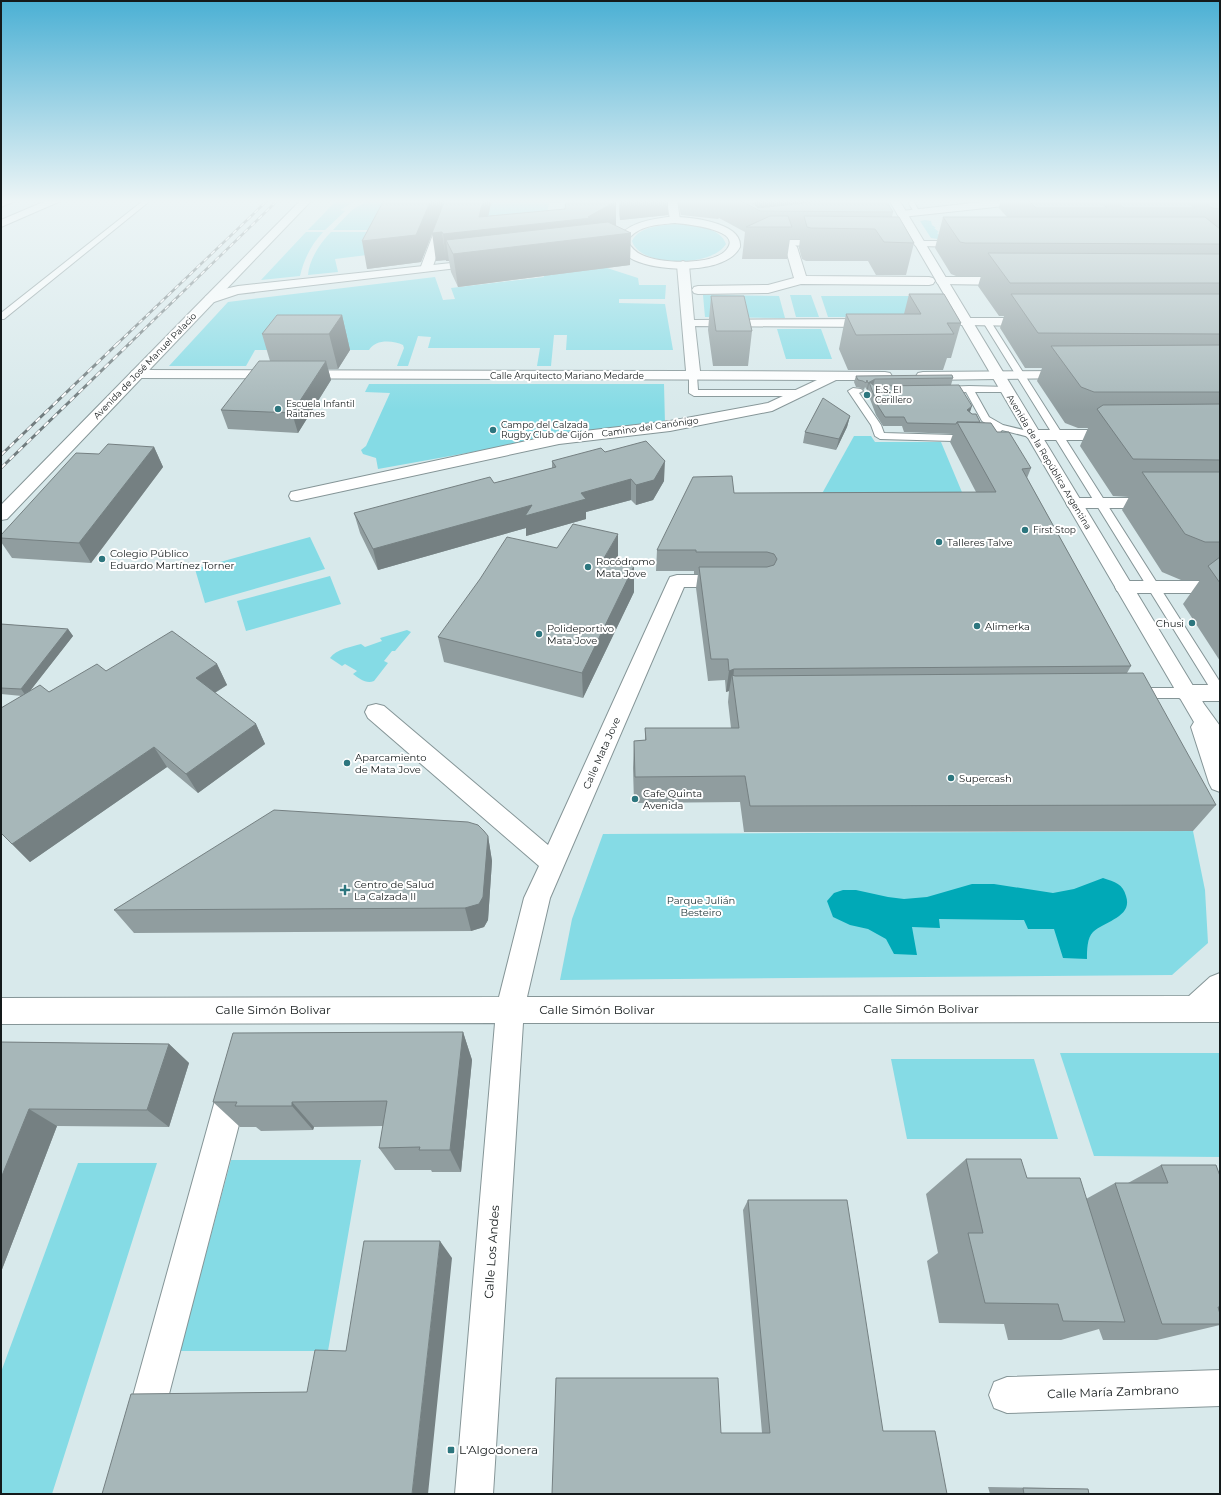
<svg xmlns="http://www.w3.org/2000/svg" width="1221" height="1495" font-family="Montserrat,sans-serif">
	<style>
		.green { fill: #85dbe5 }
		.water { fill: #00a9b7 }
		.lines { fill: none; stroke-linecap: round; stroke-linejoin: round }
		.lane-casing { stroke: #859597; stroke-width: 2 }
		.street-casing { stroke: #859597; stroke-width: 2 }
		.secondary-casing { stroke: #859597; stroke-width: 2 }
		.lane { fill: #fff; fill-rule: evenodd }
		.street { fill: #fff; fill-rule: evenodd }
		.secondary { fill: #fff; fill-rule: evenodd }
		.rail-far1-casing { stroke: #717c7e; stroke-width: 2.5 }
		.rail-casing { stroke: #717c7e; stroke-width: 3 }
		.rail-far1 { stroke: #fff; stroke-width: 1.5; stroke-dasharray: 5; stroke-linecap: butt }
		.rail { stroke: #fff; stroke-width: 2; stroke-dasharray: 6; stroke-linecap: butt }
		.wall { fill: #909d9f }
		.shaded-wall { fill: #758082 }
		.building { fill: #a7b7b9; stroke: #758082 }
		.poi-dot { fill: #2d767e; stroke: #fff; stroke-width: 1.5 }
		.labels { text-anchor: middle; stroke-width: 4; stroke-linejoin: round; paint-order: stroke }
		.far-street-label { font-size: 9px; fill: #141a1b; stroke: #fff }
		.far-poi-label { font-size: 9px; fill: #141a1b; stroke: #fff; text-anchor: start }
		.poi-label { font-size: 10px; fill: #141a1b; stroke: #fff; text-anchor: start }
		.street-label { font-size: 10px; fill: #141a1b; stroke: #fff }
		.park-label { font-size: 10px; fill: #1a3033; stroke: #fff }
		.near-street-label { font-size: 12px; fill: #141a1b; stroke: #fff }
		.near-poi-label { font-size: 12px; fill: #141a1b; stroke: #fff; text-anchor: start }
	</style>
	<rect width="100%" height="100%" fill="#d8e9eb"/>
	<path class="green" d="M337 200H356L340 210 345 211 325 230H308Z
		M369 200H404L422 230H333L352 210Z
		M492 200H563L562 203H549L547 213 459 227Z
		M925 220 931 221 932 225 936 228H934L939 232 937 233 938 234 940 235 938 239 931 238 920 221Z
		M680 224C696 226 720 227 726 244 713 267 640 268 632 241 640 225 664 225 680 224Z
		M306 232H323C311 245 304 259 300 276L261 280Z
		M331 232H422L375 254 335 259 338 272 308 275C309 260 320 243 331 232Z
		M538 265 607 268 638 278 639 285H666L665 299H619V303L665 304 673 350H566L567 335H554L551 366H537L540 348H428L431 337 418 336 408 366H397L404 348 403 345C393 340 375 339 369 350H255L246 366H169L228 302 435 277 443 300 455 299 451 288 544 277Z
		M703 295 779 296 785 318 705 317Z
		M790 295H811L819 317H796Z
		M821 296H918L929 317H828Z
		M777 329H821L832 359H786Z
		M369 384H664L665 424 561 436 378 469 376 458 363 454 361 450 366 446 390 393 365 392Z
		M854 436H871L875 442H941L964 497 819 499Z
		M310 537 325 569 205 603 195 569Z
		M330 576 341 604 246 631 237 601Z
		M407 630 411 632 395 651H392L384 661 388 663 374 681C366 684 360 679 353 674L357 671 345 664 342 666 330 658C336 649 351 647 361 644L365 647 382 641 380 638Z
		M1193 831 1205 890 1208 943 1172 975 560 980 572 919 603 834Z
		M1060 1053H1220V1157L1094 1156Z
		M891 1059H1034L1058 1139H907Z
		M231 1160H361L328 1351H180Z
		M78 1163H157L52 1494H1V1372Z"/>
	<path class="water" d="M1103 878C1115 882 1123 884 1126 896 1133 917 1105 921 1093 932 1087 938 1087 950 1087 959L1063 958 1054 929H1028L1024 920 939 919 940 928 912 927 917 955 894 954 886 939 868 929 850 925 833 917 827 901 834 893 843 890H856L888 897 904 899 927 897 972 884H994L1053 893 1074 889Z"/>
	<g class="lines">
		<defs>
			<path id="lane" d="M7 200H17L1 207V203Z
				M144 200H151L4 319H1V313Z
				M907 200H913L920 213 919 214H915Z
				M984 320H987L991 322 1220 682V698L1215 696 983 322Z
				M693 373 697 376 698 390H802L807 393 802 396H694L689 393V376Z
				M969 386 1009 387 1011 389 1006 392H975L989 417 1003 425 1036 433 1038 435 1036 437 1033 438 1002 430 993 441 990 442 880 439 875 436 871 425 848 391 853 388 861 389 863 391 859 393 881 425 884 433 987 436 994 428 982 421 966 392 943 393 938 390 943 387Z
				M1136 688H1186L1191 690 1193 693 1191 696 1186 698H1136L1131 696 1129 693 1131 690Z"/>
			<path id="street" d="M48 200H63L1 227V220Z
				M301 200H312L214 302H206L204 299 206 296Z
				M446 200H456L432 269 430 271H422L420 269Z
				M667 200H677L680 220 679 222 675 223 670 220Z
				M999 200H1036L1031 203 902 217 897 214 902 211Z
				M920 241H967L973 244 967 247 916 246 914 244 916 242Z
				M791 244 795 245 797 247 806 276 929 277 933 278 935 281 933 284 929 285 801 284 768 293 698 294 694 293 692 290 694 287 698 286 768 285 794 278 785 247 787 245Z
				M683 261 687 263 689 265 694 320 874 319 879 320 880 323 879 326 874 327 695 326 700 371 885 372 890 373 892 376 890 379 885 380H836L772 411 670 431 559 444 297 501 291 500 289 496 291 492 559 434 670 421 768 403 817 380 137 378 132 377 130 374 132 371 137 370 686 371 677 265 679 263Z
				M942 277H1009L1013 278 1015 281 1013 284 1009 285 938 284 936 281 938 278Z
				M966 318H1031L1036 319 1037 322 1036 325 1031 326 961 325 960 322 961 319Z
				M1069 371 1074 372 1076 375 1074 378 923 380 918 379 916 376 918 373 923 372Z
				M1033 430H1114L1119 432 1122 435 1119 438 1114 440H1033L1028 438 1025 435 1028 432Z
				M1074 498H1155L1161 499 1163 503 1161 507 1155 508H1074L1068 507 1066 503 1068 499Z
				M677 575H727L734 577 736 581 734 585 727 587H684L550 898 527 997 1189 996 1210 977 1220 973V1022L523 1023 493 1494H455L495 1023 1 1024V998L499 997 524 898 539 866 368 718 365 712 368 706 376 704 384 706 548 845 668 581 670 577Z
				M1124 581H1220V593H1124L1117 591 1115 587 1117 583Z
				M1186 685H1220V701H1186L1179 698 1176 693 1179 688Z
				M234 1071 244 1076 249 1086 162 1421 157 1434 144 1439 131 1434 126 1421 219 1086 224 1076Z
				M1220 1370V1406L1007 1413 994 1408 989 1395 994 1382 1007 1377Z"/>
			<path id="secondary" d="M889 200H899L1204 704 1220 726V792L1212 789 1209 783 1191 727 1194 722Z
				M668 217C685 216 743 221 740 247 726 275 659 272 634 260 625 256 621 249 615 241 628 223 646 220 668 217ZM675 223C684 224 743 229 727 249 714 266 660 264 642 255 635 252 631 247 627 241 638 225 657 225 675 223Z
				M759 240H828L834 243 828 246 755 245 753 243 755 241Z
				M479 260 483 261 485 263 483 265 238 294 214 302 7 519 1 520V505L206 296 220 290 238 286Z"/>
		</defs>
		<use href="#lane" class="lane-casing"/>
		<use href="#street" class="street-casing"/>
		<use href="#secondary" class="secondary-casing"/>
		<use href="#lane" class="lane"/>
		<use href="#street" class="street"/>
		<use href="#secondary" class="secondary"/>
		<defs>
			<path id="rail-far1" d="M117 344 268 200
				M129 344 278 200"/>
			<path id="rail" d="M1 455 118 343
				M1 468 130 343"/>
		</defs>
		<use href="#rail-far1" class="rail-far1-casing"/>
		<use href="#rail" class="rail-casing"/>
		<use href="#rail-far1" class="rail-far1"/>
		<use href="#rail" class="rail"/>
	</g>
	<path class="wall" d="M384 200H492L488 216 565 209 616 201V226L630 265 458 287 451 272 449 261H446V260L436 261 434 230 421 262 367 269Z
		M619 200H668V215L620 220 619 214Z
		M677 200H886L893 212 892 217 914 243 906 275H876L868 261H806L802 259 799 248 800 239H790L787 259H742L745 232 719 218 718 219 681 215Z
		M1001 200H1220V661L1183 604 1200 580H1181L1162 572 1122 510 1129 497 1113 496 1080 446 1088 428H1078L1065 423 1037 381 1042 368H1025L1000 328 1004 316H999L978 286 981 276H956L951 274 935 248 943 217H1007L999 208Z
		M909 294 961 323 951 358H947L943 370H848L839 349 846 314H904Z
		M711 296 752 331 748 366H713L708 330Z
		M342 315 350 350 338 369H328L331 380 298 433 228 429 221 410 270 361 262 334Z
		M856 376 953 378 951 385 970 412 980 422 997 432 1031 468 1027 478 1131 666 1127 673 1216 805 1193 831 744 832 740 802 634 803 633 768 634 741 645 740V728H731L728 702 729 691 726 692 725 680 708 681 696 588 698 574H694V571H656L657 550 734 493 976 492 950 442 953 434 904 432 902 426H883L876 415 867 391 868 389 867 390 865 387 864 390 861 388 856 387 854 382Z
		M850 416 847 427 836 450 803 443 805 432Z
		M154 447 163 467 91 563 12 558 1 542V535L99 454Z
		M605 452 664 481 653 500 636 505 631 500 586 512V519L526 536V528L378 570 360 533 354 513 494 483 552 468V461Z
		M557 548 618 559 617 562 634 592 583 698 444 662 438 637Z
		M1 624 68 629 73 636 30 691 49 692 106 671 217 664 227 685 215 693 256 724 265 744 198 793 167 767 30 862 1 833V708L22 696 1 694Z
		M488 836 492 861 488 920 484 927 471 931 134 933 114 910Z
		M463 1032 472 1060 461 1172H432L431 1170H395L379 1148 383 1126 314 1127 313 1130 261 1131 256 1127H240L213 1102Z
		M1 1042 169 1044 189 1063 169 1127 57 1126 1 1272Z
		M966 1159 1027 1178 1086 1199 1115 1183H1128L1161 1165 1220 1176V1325L1157 1340H1103L1099 1329 1061 1340H1008L1004 1324 939 1323 927 1261 938 1253 926 1194Z
		M748 1200 883 1431 947 1494 721 1433H762L743 1210Z
		M988 1487 1048 1488 1088 1489 1089 1494H990Z"/>
	<path class="shaded-wall" d="M431 200H445L421 262 367 269 362 241Z
		M483 200H492L485 229 588 217 616 201V228L631 233 630 265 458 287 453 254 446 240 449 261H446L443 234 479 217Z
		M620 200H668V215L620 220Z
		M758 200H875L760 211 753 203Z
		M442 232 446 260 436 261 432 233Z
		M342 315 350 350 338 369 329 334Z
		M326 361 331 380 298 433 292 413Z
		M875 379 873 386 869 382Z
		M869 382 868 389 867 390 868 383Z
		M972 406 969 415 967 410Z
		M850 416 847 427 836 450 839 439Z
		M154 447 163 467 91 563 79 543Z
		M665 461 664 481 653 500 636 505V485Z
		M631 479V500L586 512V519L526 536V528L378 570 373 549 532 505 581 493Z
		M618 534V559L604 584V558Z
		M634 566V592L583 698 582 673Z
		M68 629 73 636 26 696 21 689Z
		M217 664 227 685 206 698 196 678Z
		M734 669 733 681 732 675 729 691 726 692 729 671Z
		M256 724 265 744 198 793 186 774Z
		M154 747 167 767 30 862 12 844Z
		M488 836 492 861 488 920 484 927 471 931 465 908Z
		M463 1032 472 1060 461 1172 450 1150Z
		M169 1044 189 1063 169 1127 147 1110Z
		M292 1102 314 1127 313 1130 292 1106Z
		M29 1109 57 1126 1 1272V1178Z
		M440 1241 452 1258 428 1494H412Z"/>
	<path class="building" d="M384 200H431L416 235 362 241Z
		M445 200H483L479 217 565 209 566 201H616L588 217 591 218 443 234 442 232 432 233Z
		M739 200H758L753 203 758 208 833 200H886L893 212 760 211Z
		M1028 200H1098L1107 208H1036Z
		M1115 200H1185L1195 208H1124Z
		M1202 200H1220V209L1212 208Z
		M770 216H788L792 227H746Z
		M804 216 899 217 914 243 884 242 875 229 811 228 807 227Z
		M943 217H1205L1220 229V244L965 243 960 242Z
		M608 222 631 233 453 254 446 240Z
		M988 253 1220 254V283H1010Z
		M909 294H944L961 323H947L954 334 856 335 846 314H921Z
		M1011 294H1220V334L1038 333Z
		M711 296H744L752 331H716Z
		M277 315H342L329 334H262Z
		M1220 345V392H1094L1081 387 1051 346Z
		M259 361H326L292 413 221 410Z
		M952 375 953 378 875 379 868 383 867 380 866 383 863 381 858 380 856 376Z
		M869 382 875 386 959 385 972 406 967 410 972 414H976L980 422H957L956 424 907 423 904 417H885L878 406Z
		M823 398 850 416 839 439 805 432Z
		M1220 404V460L1133 459 1097 409 1103 405Z
		M957 422 991 423 997 432H1009L1031 468 1022 469 1131 666 734 669 729 671 728 659H711L699 567H767L774 565 777 559 774 554 767 552H696V550H657L693 477 732 476 734 493 996 492Z
		M646 441 665 461 654 480 636 485 631 479 581 493 586 499 525 516 532 505 373 549 354 513 490 477 494 483 556 467 552 461 601 448 605 452Z
		M108 444 154 447 79 543 1 538V535L76 453 99 454Z
		M1142 472H1220V542H1205L1185 534Z
		M573 524 618 534 604 558 634 566 582 673 438 637 480 579 507 537 557 548Z
		M1220 557V583L1208 566Z
		M1 624 68 629 21 689 1 688Z
		M172 631 217 664 196 678 256 724 186 774 154 747 12 844 1 833V708L40 685 49 692 97 664 106 671Z
		M1143 673 1216 805 750 806 745 776 635 777 634 741 646 740 645 728H739L732 675 735 676Z
		M274 810 468 822 478 825 484 831 488 836 483 897 479 904 465 908 114 910Z
		M463 1032 450 1150H419L420 1147 379 1148 387 1101 292 1102V1106H235L237 1102H213L233 1033Z
		M1 1042 169 1044 147 1110 29 1109 1 1178Z
		M966 1159H1021L1027 1178H1080L1125 1322 1063 1321 1058 1304 985 1303 968 1233H983Z
		M1161 1165H1216L1220 1176V1307H1218L1220 1314V1324H1162L1115 1183H1168Z
		M748 1200H847L883 1431H935L947 1494H552L556 1378H718L721 1433H770Z
		M364 1241H440L412 1494H102L131 1394 307 1392 315 1350 346 1351Z
		M1023 1488 1088 1489 1089 1494H1024Z"/>
	<linearGradient id="sky" x2="0" y2="1"><stop stop-color="#4bb0d4"/><stop offset="0.49" stop-color="#edf5f6"/><stop offset="1" stop-color="#edf5f6" stop-opacity="0"/></linearGradient>
	<rect width="1221" height="410" fill="url(#sky)"/>
	<g class="poi-dot">
		<circle cx="867" cy="395" r="4"/>
		<circle cx="278" cy="409" r="4"/>
		<circle cx="493" cy="430" r="4"/>
		<circle cx="1025" cy="530" r="4"/>
		<circle cx="939" cy="542" r="4"/>
		<circle cx="102" cy="559" r="4"/>
		<circle cx="588" cy="567" r="4"/>
		<circle cx="1192" cy="623" r="4"/>
		<circle cx="977" cy="626" r="4"/>
		<circle cx="539" cy="634" r="4"/>
		<circle cx="347" cy="763" r="4"/>
		<circle cx="951" cy="778" r="4"/>
		<circle cx="635" cy="799" r="4"/>
		<path d="M343 884h4v4h4v4h-4v4h-4v-4h-4v-4h4z"/>
		<rect x="447" y="1446" width="8" height="8" rx="2"/>
	</g>
	<g class="labels">
		<g class="far-street-label">
			<text transform="translate(145 366) rotate(-46)" y="3">Avenida de José Manuel Palacio</text>
			<text x="567" y="379">Calle Arquitecto Mariano Medarde</text>
			<text transform="translate(650 427) rotate(-8)" y="3">Camino del Canónigo</text>
			<text transform="translate(1049 462) rotate(59)" y="3">Avenida de la República Argentina</text>
		</g>
		<g class="far-poi-label">
			<text x="875" y="393">E.S. El<tspan x="875" dy="10">Cerillero</tspan></text>
			<text x="286" y="407">Escuela Infantil<tspan x="286" dy="10">Raitanes</tspan></text>
			<text x="501" y="428">Campo del Calzada<tspan x="501" dy="10">Rugby Club de Gijón</tspan></text>
			<text x="1033" y="533">First Stop</text>
		</g>
		<g class="poi-label">
			<text x="947" y="546">Talleres Talve</text>
			<text x="110" y="557">Colegio Público<tspan x="110" dy="12">Eduardo Martínez Torner</tspan></text>
			<text x="596" y="565">Rocódromo<tspan x="596" dy="12">Mata Jove</tspan></text>
			<text x="1184" y="627" text-anchor="end">Chusi</text>
			<text x="985" y="630">Alimerka</text>
			<text x="547" y="632">Polideportivo<tspan x="547" dy="12">Mata Jove</tspan></text>
			<text x="355" y="761">Aparcamiento<tspan x="355" dy="12">de Mata Jove</tspan></text>
			<text x="959" y="782">Supercash</text>
			<text x="643" y="797">Cafe Quinta<tspan x="643" dy="12">Avenida</tspan></text>
			<text x="354" y="888">Centro de Salud<tspan x="354" dy="12">La Calzada II</tspan></text>
		</g>
		<g class="street-label">
			<text transform="translate(601 753) rotate(-66)" y="4">Calle Mata Jove</text>
		</g>
		<g class="park-label">
			<text x="701" y="904">Parque Julián<tspan x="701" dy="12">Besteiro</tspan></text>
		</g>
		<g class="near-street-label">
			<text x="921" y="1013">Calle Simón Bolivar</text>
			<text x="273" y="1014">Calle Simón Bolivar</text>
			<text x="597" y="1014">Calle Simón Bolivar</text>
			<text transform="translate(492 1252) rotate(-86)" y="4">Calle Los Andes</text>
			<text transform="translate(1113 1392) rotate(-2)" y="4">Calle María Zambrano</text>
		</g>
		<g class="near-poi-label">
			<text x="459" y="1454">L'Algodonera</text>
		</g>
	</g>
	<rect width="1221" height="1495" fill="none" stroke="#141a1b" stroke-width="4"/>
</svg>
